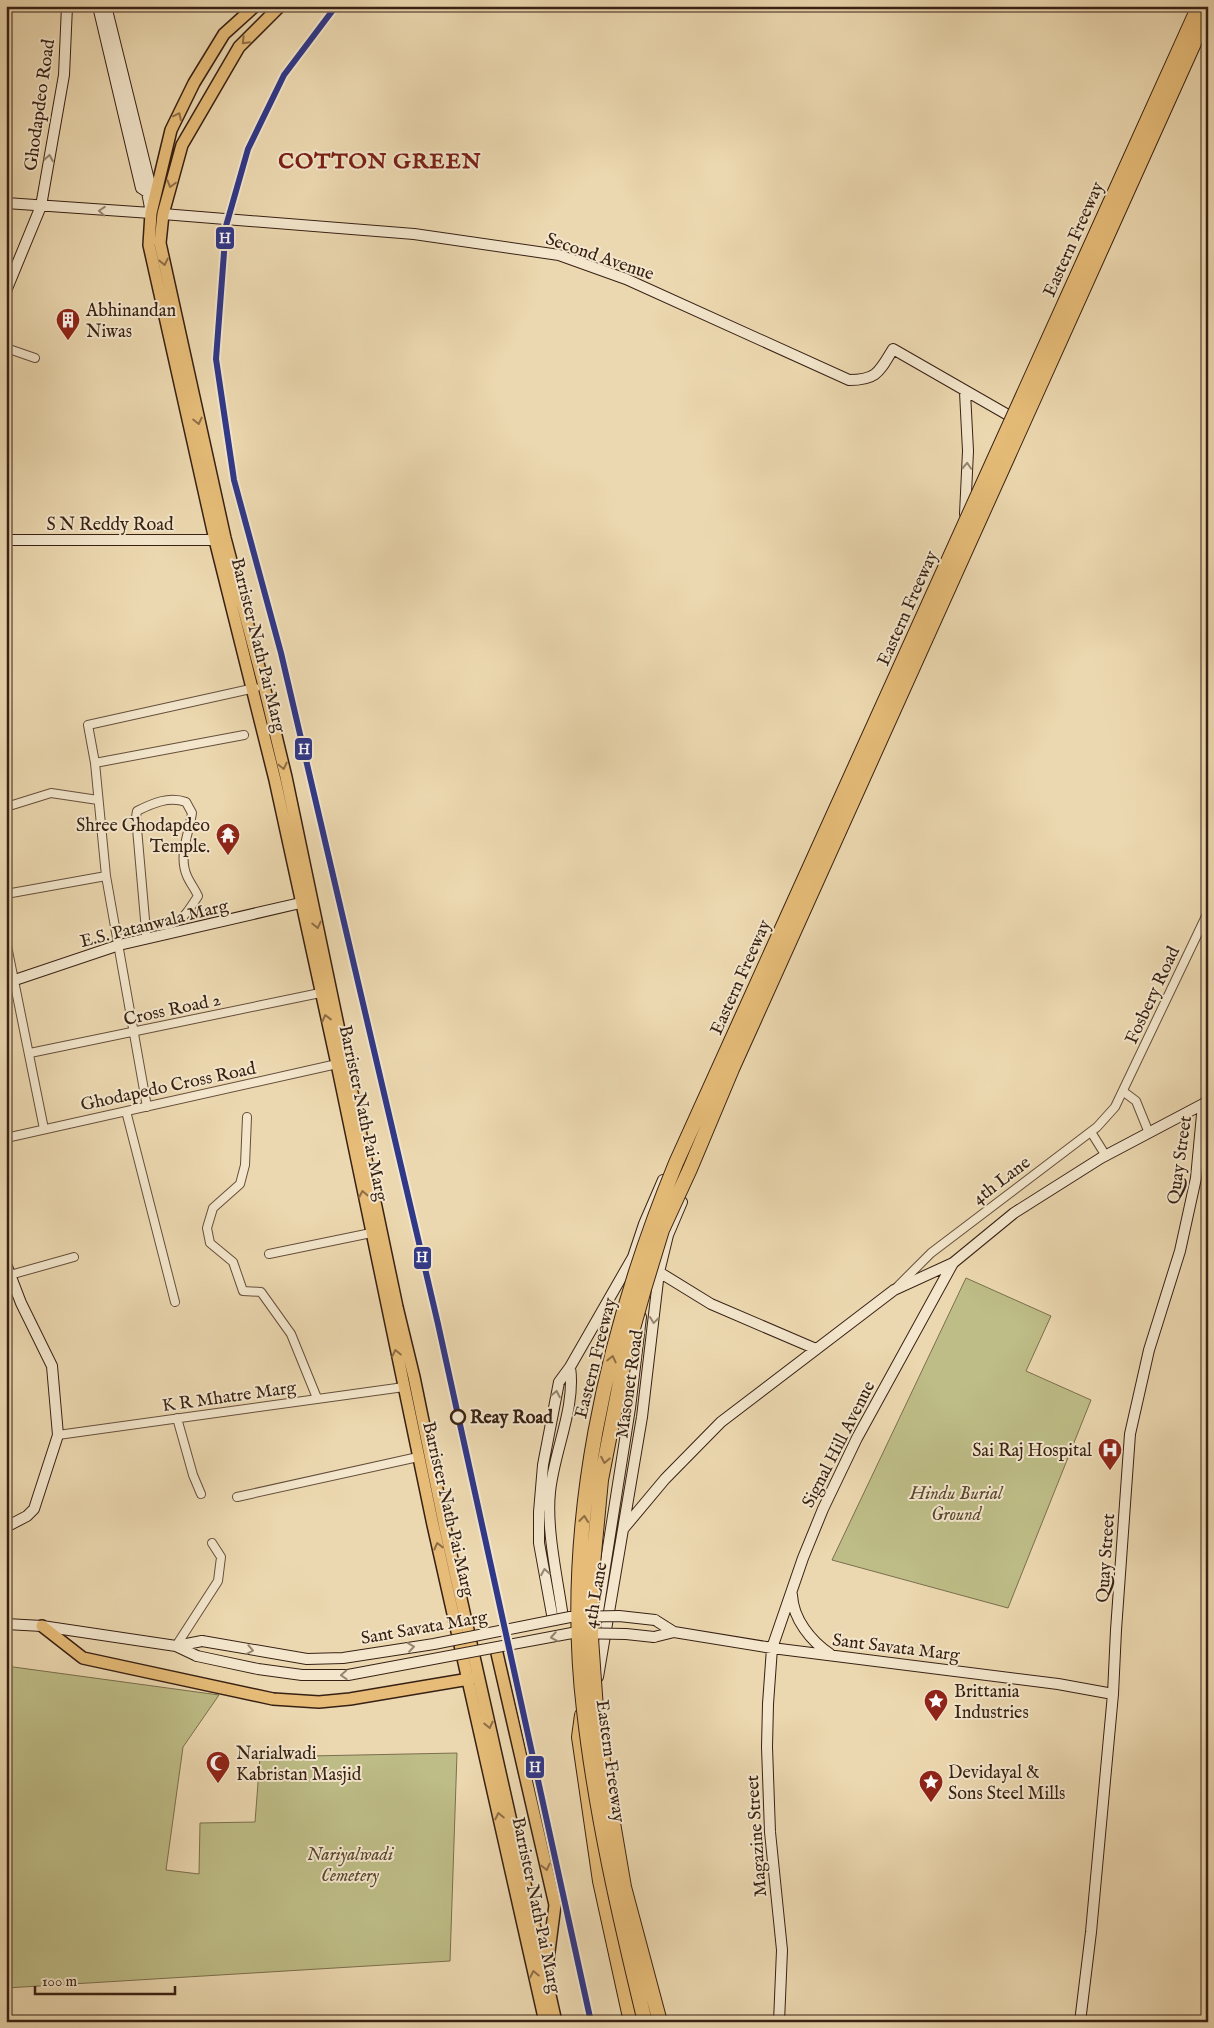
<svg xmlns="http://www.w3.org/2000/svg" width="1214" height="2028" font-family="'IM FELL English',serif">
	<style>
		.green { fill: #bebd87; stroke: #7b6f4e }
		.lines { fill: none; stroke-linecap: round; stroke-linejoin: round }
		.street-casing { stroke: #654f3b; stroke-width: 10 }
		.secondary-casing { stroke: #382114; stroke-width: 12 }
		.primary-casing { stroke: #382114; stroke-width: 14 }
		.highway-casing { stroke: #382114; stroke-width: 16 }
		.street { stroke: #f3e6cc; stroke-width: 8 }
		.secondary { stroke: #f3e6cc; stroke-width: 10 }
		.primary { stroke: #e6bc78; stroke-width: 11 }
		.highway { stroke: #e6bc78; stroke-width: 14 }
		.secondary-bridge-casing { stroke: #382114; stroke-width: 12; stroke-linecap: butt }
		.highway-bridge-casing { stroke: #382114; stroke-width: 16; stroke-linecap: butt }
		.secondary-bridge { stroke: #f3e6cc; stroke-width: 10 }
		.highway-bridge { stroke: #e6bc78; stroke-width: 14 }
		.rail-1-casing { stroke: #f3e6cc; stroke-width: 10 }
		.rail-1 { stroke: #303888; stroke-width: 6 }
		.oneway { stroke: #8f6e46 }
		.oneway2 { stroke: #968470 }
		.stop-dot { fill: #f3e6cc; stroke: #382114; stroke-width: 2.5 }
		.labels { text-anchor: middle; stroke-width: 4; stroke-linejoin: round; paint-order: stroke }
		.street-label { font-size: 18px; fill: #382114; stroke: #f3e6cc }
		.poi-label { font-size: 18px; fill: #382114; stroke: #f3e6cc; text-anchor: start }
		.stop-label { font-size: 18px; font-weight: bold; fill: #382114; stroke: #f3e6cc; text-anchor: start }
		.park-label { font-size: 18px; font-style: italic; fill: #5a4831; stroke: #f3e6cc }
		.district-label { font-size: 22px; font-weight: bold; letter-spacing: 1px; fill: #7a1f14; stroke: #f3e6cc }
		.line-badge { stroke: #f3e6cc; stroke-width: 2 }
		.badge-label { font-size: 14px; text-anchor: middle; font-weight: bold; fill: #fff }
	</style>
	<rect width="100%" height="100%" fill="#ecd8b0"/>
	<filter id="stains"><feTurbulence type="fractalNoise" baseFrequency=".004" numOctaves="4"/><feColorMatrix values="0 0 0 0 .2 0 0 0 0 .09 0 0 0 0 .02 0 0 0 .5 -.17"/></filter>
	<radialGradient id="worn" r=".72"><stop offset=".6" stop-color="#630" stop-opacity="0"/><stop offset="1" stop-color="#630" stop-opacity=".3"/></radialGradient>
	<path class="green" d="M966 1278 1051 1316 1026 1371 1091 1400 1008 1608 832 1560Z
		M6 1666 219 1695 183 1747 166 1870 199 1874 200 1823 255 1822 260 1757 457 1753 450 1961 6 1988Z"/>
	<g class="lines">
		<defs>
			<path id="street" d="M6 348 35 358
				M95 763 244 735
				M6 807 51 793 98 800
				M6 894 106 876
				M145 927C179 925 180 924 198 896 195 889 190 883 187 876 178 855 189 834 192 813L186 802C169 796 153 803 137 811L136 817 146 931V939
				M6 941 44 1129
				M30 1053 320 993
				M1124 1092 1136 1101 1149 1133
				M147 1107 106 876 95 763 88 725 255 688
				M126 1111 175 1302
				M247 1117 245 1165 240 1184 213 1208 207 1228 210 1243 233 1262 243 1291 261 1292 291 1334 317 1398
				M1091 1132 1106 1156
				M6 1138 337 1064
				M269 1254 371 1233
				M10 1275 74 1257
				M898 1286 931 1253 1097 1127 1115 1107 1208 912
				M177 1418 193 1475 201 1494
				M58 1435 404 1387
				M237 1497 418 1457
				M176 1646 218 1581 221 1557 212 1543"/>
			<path id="secondary" d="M98 6 141 188 147 192
				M6 203 151 213 147 192 150 184 106 6
				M163 214 414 234 559 255 626 279 849 380C877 380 879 372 893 349L1008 415
				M6 291 41 206 64 75 67 6
				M965 514 968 451 965 392
				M6 540H223
				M6 983 119 945 309 901
				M6 1264 21 1303 52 1366 58 1435 34 1509 27 1516 6 1527
				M654 1269 711 1304 816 1349
				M624 1528 665 1479 721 1422 894 1290 953 1263 1014 1213 1101 1158 1207 1102
				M792 1595C793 1619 811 1641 830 1654
				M563 1618C558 1581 546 1529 550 1492 554 1451 576 1408 570 1367
				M553 1620 539 1543V1512L543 1465 559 1382 570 1367 633 1257 644 1224 663 1180
				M655 1620 674 1632 772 1648 1058 1684 1113 1694
				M6 1624 42 1626 176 1646 197 1656
				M596 1624 630 1408 641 1317
				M654 1637 674 1632
				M176 1646 202 1641
				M598 1677 642 1417 659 1272 668 1235 682 1202
				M779 2022 782 1950 770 1832 767 1747 768 1704 772 1648 803 1558 823 1509 857 1438 953 1263
				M1080 2022 1091 1932 1113 1694 1116 1630 1130 1434 1149 1350 1180 1251 1196 1178 1203 1104"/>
			<path id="primary" d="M255 6 224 34 194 83 171 130 151 213 149 245 215 540 275 780 337 1064 433 1525 545 2022
				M280 6 239 47 182 145 163 214 160 243 225 538 264 686 286 777 397 1307 414 1377 444 1523 556 2022
				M42 1626 83 1658 273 1699 319 1702 350 1699 475 1678
				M496 1649 555 1905 547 1967"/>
			<path id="highway" d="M582 1715 579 1737 600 1881 631 2022"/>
		</defs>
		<use href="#street" class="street-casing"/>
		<use href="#secondary" class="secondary-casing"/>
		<use href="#primary" class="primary-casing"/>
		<use href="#highway" class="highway-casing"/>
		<use href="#street" class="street"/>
		<use href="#secondary" class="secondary"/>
		<use href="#primary" class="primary"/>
		<use href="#highway" class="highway"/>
		<defs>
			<path id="secondary-bridge" d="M202 1641 307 1659 343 1658 434 1644 570 1617 619 1616 655 1620
				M197 1656 258 1669 302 1675H348L572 1633 626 1634 654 1637"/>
			<path id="highway-bridge" d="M645 2022C620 1919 596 1816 584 1710 562 1526 606 1333 676 1163L1199 6
				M660 2022 624 1887 605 1776 596 1709 591 1638 593 1564 601 1480 625 1357 644 1289 662 1230 690 1169 732 1069 1208 12"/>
		</defs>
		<use href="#secondary-bridge" class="secondary-bridge-casing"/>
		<use href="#highway-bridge" class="highway-bridge-casing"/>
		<use href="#secondary-bridge" class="secondary-bridge"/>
		<use href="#highway-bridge" class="highway-bridge"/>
		<defs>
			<path id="rail-1" d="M336 6 284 75 248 149 226 226 216 359 234 480 281 653 438 1324 591 2022"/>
		</defs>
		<use href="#rail-1" class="rail-1-casing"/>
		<use href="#rail-1" class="rail-1"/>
	</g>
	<defs><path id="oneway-chevron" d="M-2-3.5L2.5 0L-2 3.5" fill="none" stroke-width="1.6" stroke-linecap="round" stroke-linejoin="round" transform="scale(1.25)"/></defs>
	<g class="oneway">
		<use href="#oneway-chevron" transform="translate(245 41) rotate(135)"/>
		<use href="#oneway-chevron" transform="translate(178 116) rotate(-64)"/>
		<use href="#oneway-chevron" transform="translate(171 184) rotate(106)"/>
		<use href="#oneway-chevron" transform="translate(164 262) rotate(78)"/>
		<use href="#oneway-chevron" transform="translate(198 421) rotate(77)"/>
		<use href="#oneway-chevron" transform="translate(283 766) rotate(77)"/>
		<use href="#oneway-chevron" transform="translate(317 925) rotate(77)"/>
		<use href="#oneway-chevron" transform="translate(326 1018) rotate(-104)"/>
		<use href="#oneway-chevron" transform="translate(363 1194) rotate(-101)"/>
		<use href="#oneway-chevron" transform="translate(396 1353) rotate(-102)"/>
		<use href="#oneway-chevron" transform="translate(612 1359) rotate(-77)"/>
		<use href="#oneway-chevron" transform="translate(605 1460) rotate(101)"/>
		<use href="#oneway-chevron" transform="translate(584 1519) rotate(-84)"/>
		<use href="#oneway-chevron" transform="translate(438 1546) rotate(-104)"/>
		<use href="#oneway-chevron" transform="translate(489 1725) rotate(77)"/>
		<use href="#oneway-chevron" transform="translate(499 1816) rotate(-102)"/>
		<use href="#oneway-chevron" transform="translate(546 1867) rotate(77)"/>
		<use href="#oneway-chevron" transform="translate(534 1974) rotate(-102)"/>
	</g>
	<g class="oneway2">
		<use href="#oneway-chevron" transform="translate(49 158) rotate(-80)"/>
		<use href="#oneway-chevron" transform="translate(102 211) rotate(-176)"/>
		<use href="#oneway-chevron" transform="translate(967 466) rotate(-87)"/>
		<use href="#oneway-chevron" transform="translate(654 1320) rotate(97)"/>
		<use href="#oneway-chevron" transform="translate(556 1394) rotate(-79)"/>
		<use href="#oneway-chevron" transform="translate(545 1572) rotate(-100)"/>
		<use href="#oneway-chevron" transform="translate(554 1637) rotate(170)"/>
		<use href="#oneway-chevron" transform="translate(411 1647) rotate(-8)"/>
		<use href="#oneway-chevron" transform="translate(250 1650) rotate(11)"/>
		<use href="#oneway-chevron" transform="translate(344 1675) rotate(177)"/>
	</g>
	<defs>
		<symbol id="building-pin" viewBox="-11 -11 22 30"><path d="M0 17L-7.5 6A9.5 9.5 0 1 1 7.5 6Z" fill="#8f2418" stroke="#f3e6cc"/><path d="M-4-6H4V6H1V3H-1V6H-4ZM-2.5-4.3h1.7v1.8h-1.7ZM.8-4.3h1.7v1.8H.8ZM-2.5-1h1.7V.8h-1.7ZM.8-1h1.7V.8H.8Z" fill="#fff"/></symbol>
		<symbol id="temple-pin" viewBox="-11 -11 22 30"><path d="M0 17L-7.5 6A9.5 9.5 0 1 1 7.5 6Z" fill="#8f2418" stroke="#f3e6cc"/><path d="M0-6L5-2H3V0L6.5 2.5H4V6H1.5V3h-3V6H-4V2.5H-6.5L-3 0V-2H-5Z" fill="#fff"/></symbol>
		<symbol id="hospital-pin" viewBox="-11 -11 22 30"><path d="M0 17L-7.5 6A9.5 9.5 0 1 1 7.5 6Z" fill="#8f2418" stroke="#f3e6cc"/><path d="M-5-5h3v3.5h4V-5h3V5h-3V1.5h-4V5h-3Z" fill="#fff"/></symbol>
		<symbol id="sight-pin" viewBox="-11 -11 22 30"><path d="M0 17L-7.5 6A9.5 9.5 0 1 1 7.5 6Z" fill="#8f2418" stroke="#f3e6cc"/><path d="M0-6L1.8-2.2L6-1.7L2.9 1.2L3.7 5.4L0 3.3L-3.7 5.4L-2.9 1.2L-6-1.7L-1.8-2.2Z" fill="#fff"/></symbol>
		<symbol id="mosque-pin" viewBox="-11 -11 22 30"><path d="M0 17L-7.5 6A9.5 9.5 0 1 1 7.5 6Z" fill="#8f2418" stroke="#f3e6cc"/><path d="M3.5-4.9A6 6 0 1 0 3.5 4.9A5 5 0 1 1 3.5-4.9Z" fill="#fff"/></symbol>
	</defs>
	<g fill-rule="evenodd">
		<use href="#building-pin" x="54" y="306" width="28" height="38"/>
		<use href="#temple-pin" x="214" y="821" width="28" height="38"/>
		<use href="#hospital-pin" x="1096" y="1436" width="28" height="38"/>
		<use href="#sight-pin" x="922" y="1687" width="28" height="38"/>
		<use href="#mosque-pin" x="204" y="1749" width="28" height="38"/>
		<use href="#sight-pin" x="917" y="1768" width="28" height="38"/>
	</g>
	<circle class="stop-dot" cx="458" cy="1417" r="7"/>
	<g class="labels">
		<g class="street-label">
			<text transform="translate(39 105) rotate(-82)" y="6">Ghodapdeo Road</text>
			<text transform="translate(1073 239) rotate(-66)" y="6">Eastern Freeway</text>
			<text transform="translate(600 256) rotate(19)" y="6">Second Avenue</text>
			<text x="110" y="530">S N Reddy Road</text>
			<text transform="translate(907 608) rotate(-66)" y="6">Eastern Freeway</text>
			<text transform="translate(259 645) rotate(76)" y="6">Barrister Nath Pai Marg</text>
			<text transform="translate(154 923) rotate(-14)" y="6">E.S. Patanwala Marg</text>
			<text transform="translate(740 977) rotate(-66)" y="6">Eastern Freeway</text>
			<text transform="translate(1152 995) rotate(-65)" y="6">Fosbery Road</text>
			<text transform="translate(172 1009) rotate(-12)" y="6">Cross Road 2</text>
			<text transform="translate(168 1086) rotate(-12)" y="6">Ghodapedo Cross Road</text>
			<text transform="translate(364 1113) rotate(78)" y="6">Barrister Nath Pai Marg</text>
			<text transform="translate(1179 1160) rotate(-82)" y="6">Quay Street</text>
			<text transform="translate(1001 1180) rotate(-37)" y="6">4th Lane</text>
			<text transform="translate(595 1358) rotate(-76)" y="6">Eastern Freeway</text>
			<text transform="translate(629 1384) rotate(-82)" y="6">Masonet Road</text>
			<text transform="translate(229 1396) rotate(-8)" y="6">K R Mhatre Marg</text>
			<text transform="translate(838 1444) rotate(-63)" y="6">Signal Hill Avenue</text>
			<text transform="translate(449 1509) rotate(77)" y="6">Barrister Nath Pai Marg</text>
			<text transform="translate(1105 1558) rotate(-86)" y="6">Quay Street</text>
			<text transform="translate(595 1595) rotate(-80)" y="6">4th Lane</text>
			<text transform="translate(424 1627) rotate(-10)" y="6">Sant Savata Marg</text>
			<text transform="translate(896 1647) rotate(7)" y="6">Sant Savata Marg</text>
			<text transform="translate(611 1761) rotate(82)" y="6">Eastern Freeway</text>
			<text transform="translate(756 1836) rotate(-94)" y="6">Magazine Street</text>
			<text transform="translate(537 1905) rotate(78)" y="6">Barrister Nath Pai Marg</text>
		</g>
		<g class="poi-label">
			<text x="86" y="316">Abhinandan<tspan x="86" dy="21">Niwas</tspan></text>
			<text x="210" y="831" text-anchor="end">Shree Ghodapdeo<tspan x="210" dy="21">Temple.</tspan></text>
			<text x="1092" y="1456" text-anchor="end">Sai Raj Hospital</text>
			<text x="954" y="1697">Brittania<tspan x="954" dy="21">Industries</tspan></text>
			<text x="236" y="1759">Narialwadi<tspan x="236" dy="21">Kabristan Masjid</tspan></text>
			<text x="948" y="1778">Devidayal &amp;<tspan x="948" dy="21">Sons Steel Mills</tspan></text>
		</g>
		<g class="stop-label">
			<text x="470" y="1423">Reay Road</text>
		</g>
		<g class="park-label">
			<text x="956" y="1499">Hindu Burial<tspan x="956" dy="21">Ground</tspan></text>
			<text x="350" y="1860">Nariyalwadi<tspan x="350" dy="21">Cemetery</tspan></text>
		</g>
		<g class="district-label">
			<text x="380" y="168">COTTON GREEN</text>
		</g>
	</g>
	<g class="line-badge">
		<rect x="215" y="226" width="20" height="24" rx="5" fill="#303888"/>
		<rect x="294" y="737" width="19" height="24" rx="5" fill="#303888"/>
		<rect x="413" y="1246" width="19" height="24" rx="5" fill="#303888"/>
		<rect x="525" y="1755" width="20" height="24" rx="5" fill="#303888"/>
	</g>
	<g class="badge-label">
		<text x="225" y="243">H</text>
		<text x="304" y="754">H</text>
		<text x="422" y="1262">H</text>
		<text x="535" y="1772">H</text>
	</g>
	<rect width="1214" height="2028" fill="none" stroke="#ecd8b0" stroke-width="25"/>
	<rect x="8" y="8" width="1199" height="2013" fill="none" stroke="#382114" stroke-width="2.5"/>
	<rect x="12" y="12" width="1189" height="2003" fill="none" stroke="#382114"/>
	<path d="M35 1986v8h140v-8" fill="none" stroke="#382114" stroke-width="2.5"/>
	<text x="42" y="1986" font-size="15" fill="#382114" stroke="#f3e6cc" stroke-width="4" paint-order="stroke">100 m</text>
	<rect width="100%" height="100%" filter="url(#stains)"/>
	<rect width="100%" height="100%" fill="url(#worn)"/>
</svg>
